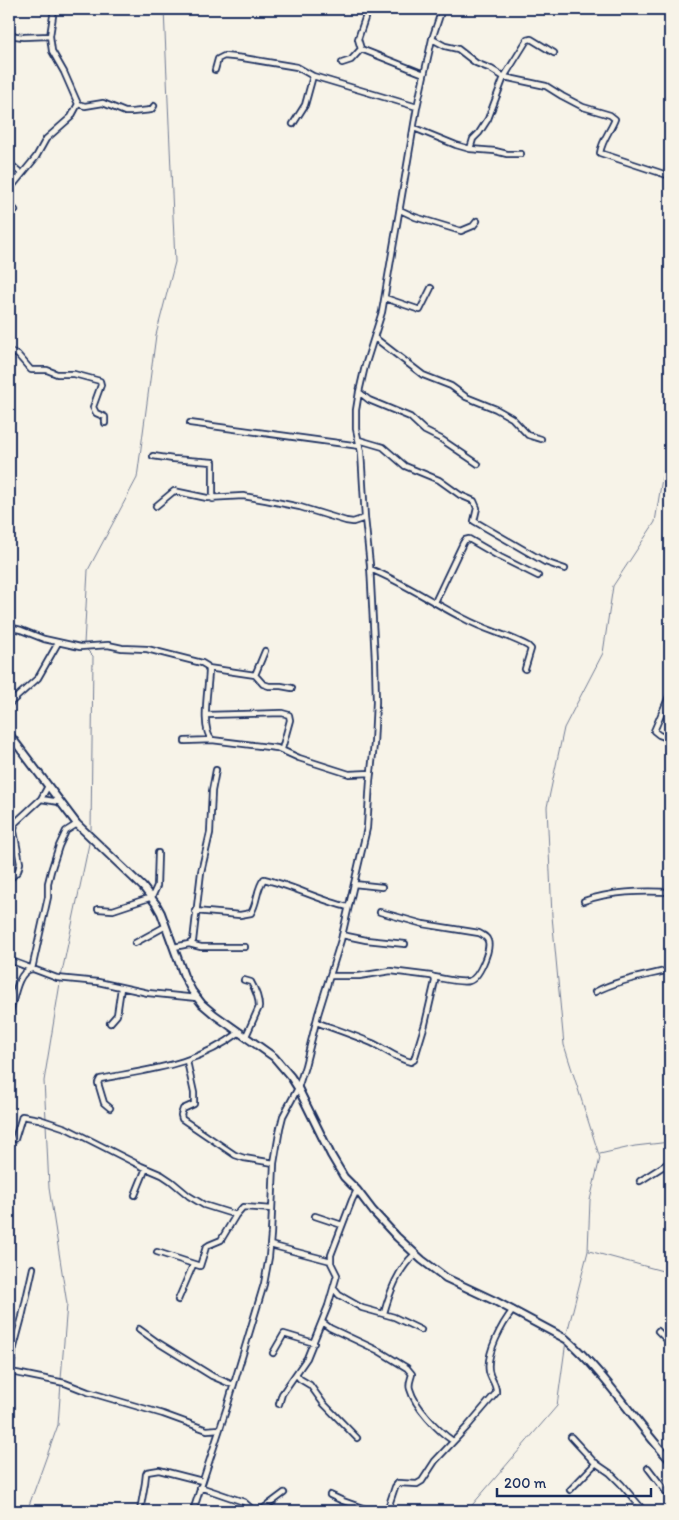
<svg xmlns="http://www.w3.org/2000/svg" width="679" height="1520" font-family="Itim,sans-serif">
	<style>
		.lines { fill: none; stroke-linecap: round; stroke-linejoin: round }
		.stream { stroke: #727c95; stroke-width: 1 }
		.street-casing { stroke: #1b2f5e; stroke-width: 8 }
		.secondary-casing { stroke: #1b2f5e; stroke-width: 10 }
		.street { stroke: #f7f3e8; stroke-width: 4.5 }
		.secondary { stroke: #f7f3e8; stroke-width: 6 }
	</style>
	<rect width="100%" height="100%" fill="#f7f3e8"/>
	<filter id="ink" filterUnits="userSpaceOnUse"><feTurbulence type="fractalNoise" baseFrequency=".02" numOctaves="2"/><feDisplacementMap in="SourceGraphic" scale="10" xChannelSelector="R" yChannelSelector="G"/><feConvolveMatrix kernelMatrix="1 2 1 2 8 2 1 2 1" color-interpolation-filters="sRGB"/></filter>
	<g filter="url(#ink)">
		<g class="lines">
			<path class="stream" d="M84 644 88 570 137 478 156 335 175 262 164 9
				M85 648 93 656 91 833
				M46 1119 44 1081 61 977 90 839
				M46 1123 49 1188 67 1304 61 1379
				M600 1154 635 1146 670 1142
				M589 1251 670 1273
				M566 1337 588 1251 590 1200 600 1158 564 1045 552 916 547 807 564 728 603 653 613 586 655 522 670 429
				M27 1511 58 1425 61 1383
				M467 1511 557 1406 566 1341"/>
			<defs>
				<path id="street" d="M9 35 23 37 50 36
					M432 39 445 46 458 49 476 63 491 69 504 77 546 86 562 96 583 107 610 115 615 119C611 130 602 140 600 153L670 176
					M361 49 424 74
					M342 63 351 60 361 49 358 39 366 15 363 11 364 9
					M215 70 218 59 224 56 243 58 297 67 313 76 417 107
					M78 104 85 106 103 103 125 112H132L151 110 154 106
					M293 124 305 105 313 76
					M414 128 456 145 470 149 495 151 507 154H521
					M470 149 473 139 479 133 488 119 504 77 527 40 531 39 554 53
					M9 163 22 174
					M9 190 36 157 46 139 71 117 78 104 64 72 52 51 50 36 54 9
					M9 204 15 210
					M400 210 415 217 461 231 473 226 477 221
					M385 298 420 310 431 288
					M375 338 423 375 451 386 466 397 496 409 512 418 528 435 541 439
					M9 351 18 355 31 370H47L57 374H74L100 381 101 385 93 407 96 413 105 417V423
					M359 392 369 400 410 417 425 431 441 439 478 464
					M190 423 360 446
					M359 440 383 447 405 466 439 480 460 495 474 501 477 508 474 521 545 562 565 569
					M153 456 173 459 213 462V499
					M156 506 174 491 207 498 243 496 266 500 300 507 346 521 353 522 365 518
					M370 569C403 582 433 603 465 619 485 630 508 635 528 646L531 649 525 669
					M435 602 463 543 465 540 469 539 500 557 538 576
					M9 627 21 630 44 639 80 647 108 645 122 648 147 649 202 663 207 666 209 670C209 686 200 729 212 740
					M208 668 255 675 263 684 269 686H281L292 688
					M255 675 265 651
					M670 694 654 731 659 735 670 739
					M9 704 38 678 58 643
					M206 715 282 713 289 715 290 720 282 749
					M185 741 212 740 277 748 299 758 349 774 371 773
					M41 799 59 802
					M9 880 18 871 20 863 14 831 15 823 41 799 48 786
					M354 884 382 887
					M584 901C611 891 642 891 670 892
					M98 909 113 910 152 897 157 886 158 853
					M195 911 240 915 251 913C258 902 256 889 264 879 293 886 319 900 348 907
					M380 912 423 924 479 933C483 935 487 937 488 941 491 949 479 979 469 981 459 983 445 979 434 977
					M342 935 366 940 405 944
					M135 943 166 926
					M189 944 201 947H245
					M174 947 189 944 193 941 201 872 210 833 212 791 216 770
					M9 960 57 978 98 982 148 993 197 998
					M244 980 251 982C255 989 259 998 259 1007L246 1036
					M595 992C618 980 645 976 670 970
					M9 1015C14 1003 16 971 32 969L48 897V883L51 871 59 846 66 831 77 824
					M316 1022C335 1029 353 1035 372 1043 385 1049 397 1059 411 1062L414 1060 425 1024 435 981 434 977 431 976 391 971 359 976H330
					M110 1023 117 1015 121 988
					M187 1061 194 1093V1104L183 1109 181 1115 182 1119 235 1155 244 1158 274 1163
					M110 1108 104 1103 98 1083 100 1079C152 1069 197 1065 240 1032
					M15 1139 22 1116 39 1119 66 1128 141 1166 162 1175 171 1181 189 1196 204 1205 236 1215 243 1207 272 1209
					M640 1181 670 1162
					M135 1195 146 1168
					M315 1216 342 1225
					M270 1245 331 1261
					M157 1252 200 1266 206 1247 209 1245 221 1240 236 1215
					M334 1289 339 1295 362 1308 394 1317 421 1330
					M178 1300 193 1265
					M384 1313C390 1292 398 1269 415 1254
					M322 1322 330 1328 379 1351 407 1368 412 1374C411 1379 408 1384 410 1389 415 1407 438 1431 453 1441
					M139 1329 157 1342 212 1376 233 1385
					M658 1331 670 1343
					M273 1353 284 1334 314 1343
					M11 1372 65 1383 88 1392 163 1414 207 1430 219 1429
					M296 1374 300 1379 310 1385 323 1403 357 1438
					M279 1404 282 1394 307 1358 328 1306 337 1275 331 1263V1255L352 1200 357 1190
					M571 1437 594 1462 610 1473 621 1484 644 1511
					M9 1449V1399L13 1351 22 1317 33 1268
					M648 1468 670 1497
					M200 1487 244 1502 254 1511
					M570 1490 596 1463
					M330 1495 343 1501 371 1511
					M497 1508 510 1511
					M140 1511 145 1483 146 1474 147 1472 159 1470 202 1481
					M193 1511 227 1407 264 1284 269 1257 271 1234 274 1163 280 1128 283 1116 298 1088 305 1066 318 1014 341 940 367 828 370 781 374 744 376 702 375 660 370 565 365 518 361 452 356 429V410L359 392 365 366 382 312 417 107 432 39 442 9
					M260 1511 284 1493
					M387 1511 395 1487 398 1483 417 1484 422 1481 435 1461 467 1427 496 1393C497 1384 490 1379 489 1371 486 1353 502 1324 513 1310"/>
				<path id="secondary" d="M9 734 77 824 143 887 156 904 161 913 184 976 192 991 202 1004 215 1015 274 1057 291 1077 298 1088 331 1155 344 1177 357 1190 373 1211 397 1237 422 1260 446 1278 495 1301 566 1339C606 1374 634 1421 670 1460"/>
			</defs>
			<use href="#street" class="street-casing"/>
			<use href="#secondary" class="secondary-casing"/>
			<use href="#street" class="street"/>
			<use href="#secondary" class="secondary"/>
		</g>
	</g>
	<rect width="679" height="1520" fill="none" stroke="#f7f3e8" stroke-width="30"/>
	<rect x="15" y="15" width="649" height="1490" fill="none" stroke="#1b2f5e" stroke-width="2" filter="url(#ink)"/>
	<path d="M497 1488v8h154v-8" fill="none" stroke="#1b2f5e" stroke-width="2.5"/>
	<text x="504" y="1488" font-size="15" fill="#1b2f5e" stroke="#f7f3e8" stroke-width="4" paint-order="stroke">200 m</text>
</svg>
